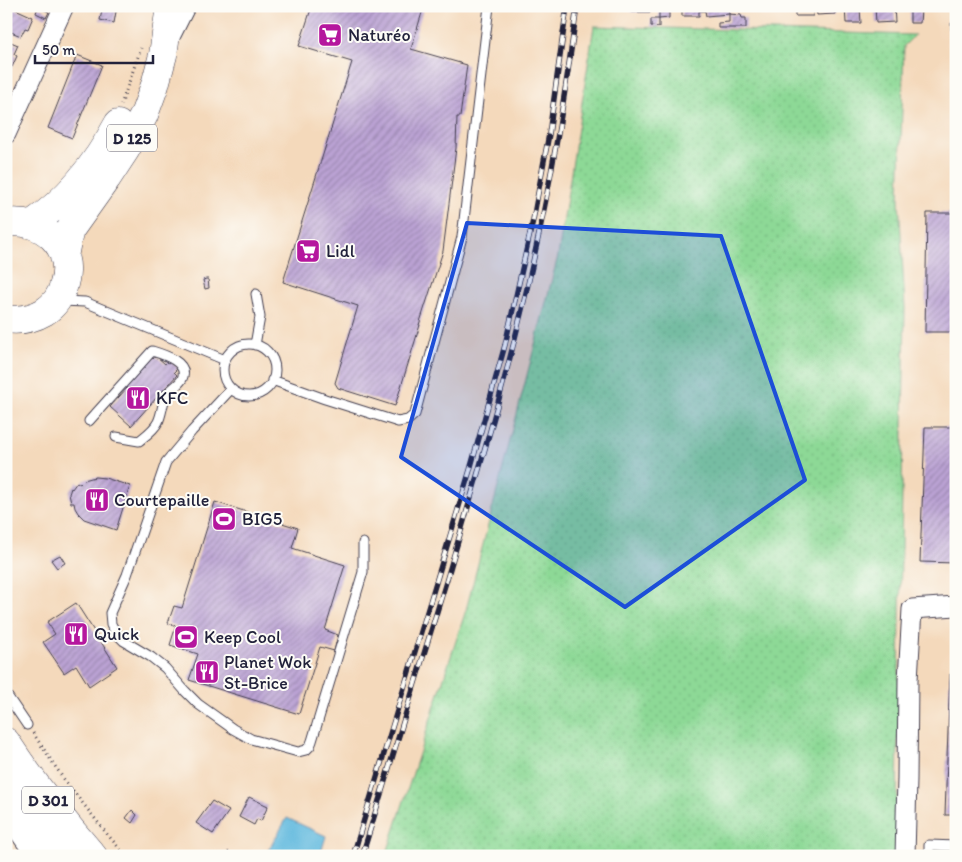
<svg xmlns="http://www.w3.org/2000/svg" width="962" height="862" font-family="Itim,sans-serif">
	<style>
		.grass { fill: url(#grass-dots); stroke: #587e68 }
		.water { fill: #60b9de; stroke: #416e8c }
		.building { fill: url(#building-hatch) }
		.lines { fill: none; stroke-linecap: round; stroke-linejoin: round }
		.lane-casing { stroke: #423d4e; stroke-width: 11 }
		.street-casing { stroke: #423d4e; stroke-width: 21 }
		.primary-casing { stroke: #423d4e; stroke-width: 29 }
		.path { stroke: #423d4e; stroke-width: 3; stroke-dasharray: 1 4; stroke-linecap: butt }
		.lane { stroke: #fff; stroke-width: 9 }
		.street { stroke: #fff; stroke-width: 19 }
		.primary { stroke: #fff; stroke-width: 28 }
		.rail-casing { stroke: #22223b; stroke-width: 5.5 }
		.rail { stroke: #fdfcf7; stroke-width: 4; stroke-dasharray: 11; stroke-linecap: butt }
		.marked { fill: #1d4ed8; fill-opacity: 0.2; stroke: #1d4ed8; stroke-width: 4; stroke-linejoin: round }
		.labels { text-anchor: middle; stroke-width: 4; stroke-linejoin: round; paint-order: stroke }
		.shield { fill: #fdfcf7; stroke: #646373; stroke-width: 1 }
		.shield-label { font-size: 16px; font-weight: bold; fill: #22223b }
		.poi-label { font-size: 18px; fill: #22223b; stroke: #fdfcf7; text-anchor: start }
	</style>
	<defs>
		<pattern id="grass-dots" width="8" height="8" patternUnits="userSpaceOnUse" patternTransform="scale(1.25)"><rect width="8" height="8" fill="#8dd996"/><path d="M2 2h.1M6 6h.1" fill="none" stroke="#79ba82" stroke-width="1.8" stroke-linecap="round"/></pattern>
		<pattern id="building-hatch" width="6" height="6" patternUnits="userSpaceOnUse" patternTransform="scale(1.25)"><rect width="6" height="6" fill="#bba3d4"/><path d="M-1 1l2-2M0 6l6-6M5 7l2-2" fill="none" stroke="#9884ad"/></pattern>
	</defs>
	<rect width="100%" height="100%" fill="#fdfcf7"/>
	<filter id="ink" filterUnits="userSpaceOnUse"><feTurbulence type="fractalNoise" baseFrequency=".02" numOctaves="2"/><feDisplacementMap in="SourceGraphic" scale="10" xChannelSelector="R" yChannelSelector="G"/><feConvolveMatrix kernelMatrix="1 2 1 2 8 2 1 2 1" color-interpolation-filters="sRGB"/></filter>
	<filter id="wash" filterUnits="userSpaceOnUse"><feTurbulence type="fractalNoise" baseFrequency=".0096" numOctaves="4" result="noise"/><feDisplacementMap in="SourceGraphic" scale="20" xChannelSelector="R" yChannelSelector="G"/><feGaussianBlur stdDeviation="1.12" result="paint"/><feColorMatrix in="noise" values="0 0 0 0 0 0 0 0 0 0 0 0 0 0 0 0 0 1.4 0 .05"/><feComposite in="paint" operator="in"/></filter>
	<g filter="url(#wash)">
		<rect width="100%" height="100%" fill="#f4d9bb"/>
		<path class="grass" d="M594 26 915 35 904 46 899 200 905 308 896 856H386L466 610 558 256Z"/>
		<path class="water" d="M287 818 326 836 320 856H265Z"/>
		<g id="blocks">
			<path class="building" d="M103 6H117L114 23 100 20Z
				M312 6H424L411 49 467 65 460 117H457L456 148 443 251 419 325H420L395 406 338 388 335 383 358 306 283 282 352 62 299 46Z
				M630 6H649L650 12H631Z
				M659 6H669V18L659 19Z
				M682 6H729V14L741 15 742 18H746V28H718V23L729 22V14L706 16 705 11H699V16H682Z
				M812 6 813 16H795V7Z
				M816 6H835V14L817 15Z
				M875 6H894L895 22 876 23Z
				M11 7 33 17 28 29 25 28 21 36 6 30V19Z
				M38 7 49 12 46 18 36 13Z
				M845 7 860 8 861 23H846Z
				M910 8H918L921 10 920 23H910Z
				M651 19H659V27L651 26Z
				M956 22V29L951 30V23Z
				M6 40 18 45 14 54 17 56 12 67 6 65Z
				M77 55 102 65 72 138 48 128Z
				M927 213H956V332H925Z
				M206 279H208L209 288 205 289 203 280Z
				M156 356 165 364 169 360 178 368 174 372 177 375 131 426 110 407 127 388 124 386 151 357 153 359Z
				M925 427H956V563L920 562Z
				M95 477 105 478 130 486 116 530 84 519 78 513 75 508 74 503H71L69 494 71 488 72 489 77 482 80 484 84 480Z
				M215 502 298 528 292 548 345 565 325 630 338 635 334 651 320 647 299 714 189 680 198 654 170 645 176 626 168 623 174 606 182 608Z
				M60 555 65 563 57 568 51 560Z
				M76 603 117 667 89 686 76 665 64 673 43 642 55 634 47 622Z
				M950 674H956V815H945Z
				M249 797 268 806 261 821 257 819 254 825 239 817Z
				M212 801 229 811 213 834 196 823Z
				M132 810 137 815 132 823 126 818Z"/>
		</g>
	</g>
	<g filter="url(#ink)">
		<use href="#blocks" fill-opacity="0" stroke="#423d4e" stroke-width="1"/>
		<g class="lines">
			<defs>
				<path id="lane" d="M176 36 191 6
					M62 301 85 302 225 360
					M223 370a26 26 0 1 1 52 0a26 26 0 1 1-52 0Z
					M255 345 260 317 256 294
					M272 380 325 399 398 422 408 420 415 414 462 237 489 6
					M231 389 192 431 166 462 127 575 110 613 111 624 116 633 124 641 151 657 165 668 185 691 198 704 233 729 251 739 298 752 306 750 310 746 312 741 363 572V543
					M89 421 152 351C162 354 190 362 182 379 179 385 170 389 166 396 162 404 162 414 158 422 154 430 145 436 139 441L116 437
					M6 694 27 725
					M929 856V845L956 846"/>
				<path id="street" d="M6 134 64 6
					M6 813 36 856
					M905 856 907 779 908 680 912 609 956 606"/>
				<path id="primary" d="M6 223C42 217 75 247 64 284 61 296 54 306 44 312 32 319 20 321 6 319
					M32 224C69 199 97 163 118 124
					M64 257 67 241 70 230 107 178 126 149 144 115 155 85 163 55 170 6
					M6 742C32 782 62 820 93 856
					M6 781 54 844 65 856"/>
			</defs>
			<use href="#lane" class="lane-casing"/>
			<use href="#street" class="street-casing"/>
			<use href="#primary" class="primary-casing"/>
			<path class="path" d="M121 105 141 48
				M33 733 63 778 107 834 126 856
				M225 856 230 851"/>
			<use href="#lane" class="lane"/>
			<use href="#street" class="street"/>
			<use href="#primary" class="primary"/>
			<defs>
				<path id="rail" d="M353 856 470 470 505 345 533 220 549 134 567 6
					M362 856C390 765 418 673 446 582 475 483 505 385 528 284 549 193 565 99 577 6"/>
			</defs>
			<use href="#rail" class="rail-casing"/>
			<use href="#rail" class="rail"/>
		</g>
	</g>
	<path class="marked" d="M467 223 721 236 805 480 625 607 401 457Z"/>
	<defs>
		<symbol id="supermarket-square" viewBox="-11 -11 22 22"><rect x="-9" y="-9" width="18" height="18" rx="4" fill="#b5179e" stroke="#fdfcf7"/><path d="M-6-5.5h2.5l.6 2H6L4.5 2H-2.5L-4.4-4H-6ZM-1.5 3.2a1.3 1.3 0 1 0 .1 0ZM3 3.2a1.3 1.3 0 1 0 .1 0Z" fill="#fff"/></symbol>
		<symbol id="restaurant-square" viewBox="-11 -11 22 22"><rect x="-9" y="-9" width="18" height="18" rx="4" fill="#b5179e" stroke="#fdfcf7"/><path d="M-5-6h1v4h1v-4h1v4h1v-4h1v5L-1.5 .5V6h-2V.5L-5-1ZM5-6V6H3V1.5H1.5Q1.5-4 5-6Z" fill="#fff"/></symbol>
		<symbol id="stadium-square" viewBox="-11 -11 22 22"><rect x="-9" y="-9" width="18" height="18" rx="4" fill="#b5179e" stroke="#fdfcf7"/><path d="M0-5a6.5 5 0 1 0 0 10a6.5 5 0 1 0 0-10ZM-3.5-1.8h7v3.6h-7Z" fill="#fff"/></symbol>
	</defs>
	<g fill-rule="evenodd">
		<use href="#supermarket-square" x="316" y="21" width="28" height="28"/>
		<use href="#supermarket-square" x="294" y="237" width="28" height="28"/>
		<use href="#restaurant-square" x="124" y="384" width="28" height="28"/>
		<use href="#restaurant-square" x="83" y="486" width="28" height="28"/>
		<use href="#stadium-square" x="210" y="505" width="28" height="28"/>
		<use href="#restaurant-square" x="62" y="620" width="28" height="28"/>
		<use href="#stadium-square" x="172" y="623" width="28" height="28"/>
		<use href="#restaurant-square" x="193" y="658" width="28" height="28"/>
	</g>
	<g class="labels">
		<g class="shield">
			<rect x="107" y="124.5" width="50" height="27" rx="4"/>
			<rect x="22" y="786.5" width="52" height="27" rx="4"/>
		</g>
		<g class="shield-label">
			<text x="132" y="144">D 125</text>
			<text x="48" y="806">D 301</text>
		</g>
		<g class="poi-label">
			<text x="348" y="41">Naturéo</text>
			<text x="326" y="257">Lidl</text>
			<text x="156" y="404">KFC</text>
			<text x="114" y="506">Courtepaille</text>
			<text x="242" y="525">BIG5</text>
			<text x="94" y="640">Quick</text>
			<text x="204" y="643">Keep Cool</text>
			<text x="224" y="668">Planet Wok<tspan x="224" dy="21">St-Brice</tspan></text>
		</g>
	</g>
	<rect width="962" height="862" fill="none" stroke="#fdfcf7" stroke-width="25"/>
	<path d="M35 55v8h118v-8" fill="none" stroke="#22223b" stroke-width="2.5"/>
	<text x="42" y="55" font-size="15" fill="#22223b" stroke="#fdfcf7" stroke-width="4" paint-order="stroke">50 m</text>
</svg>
